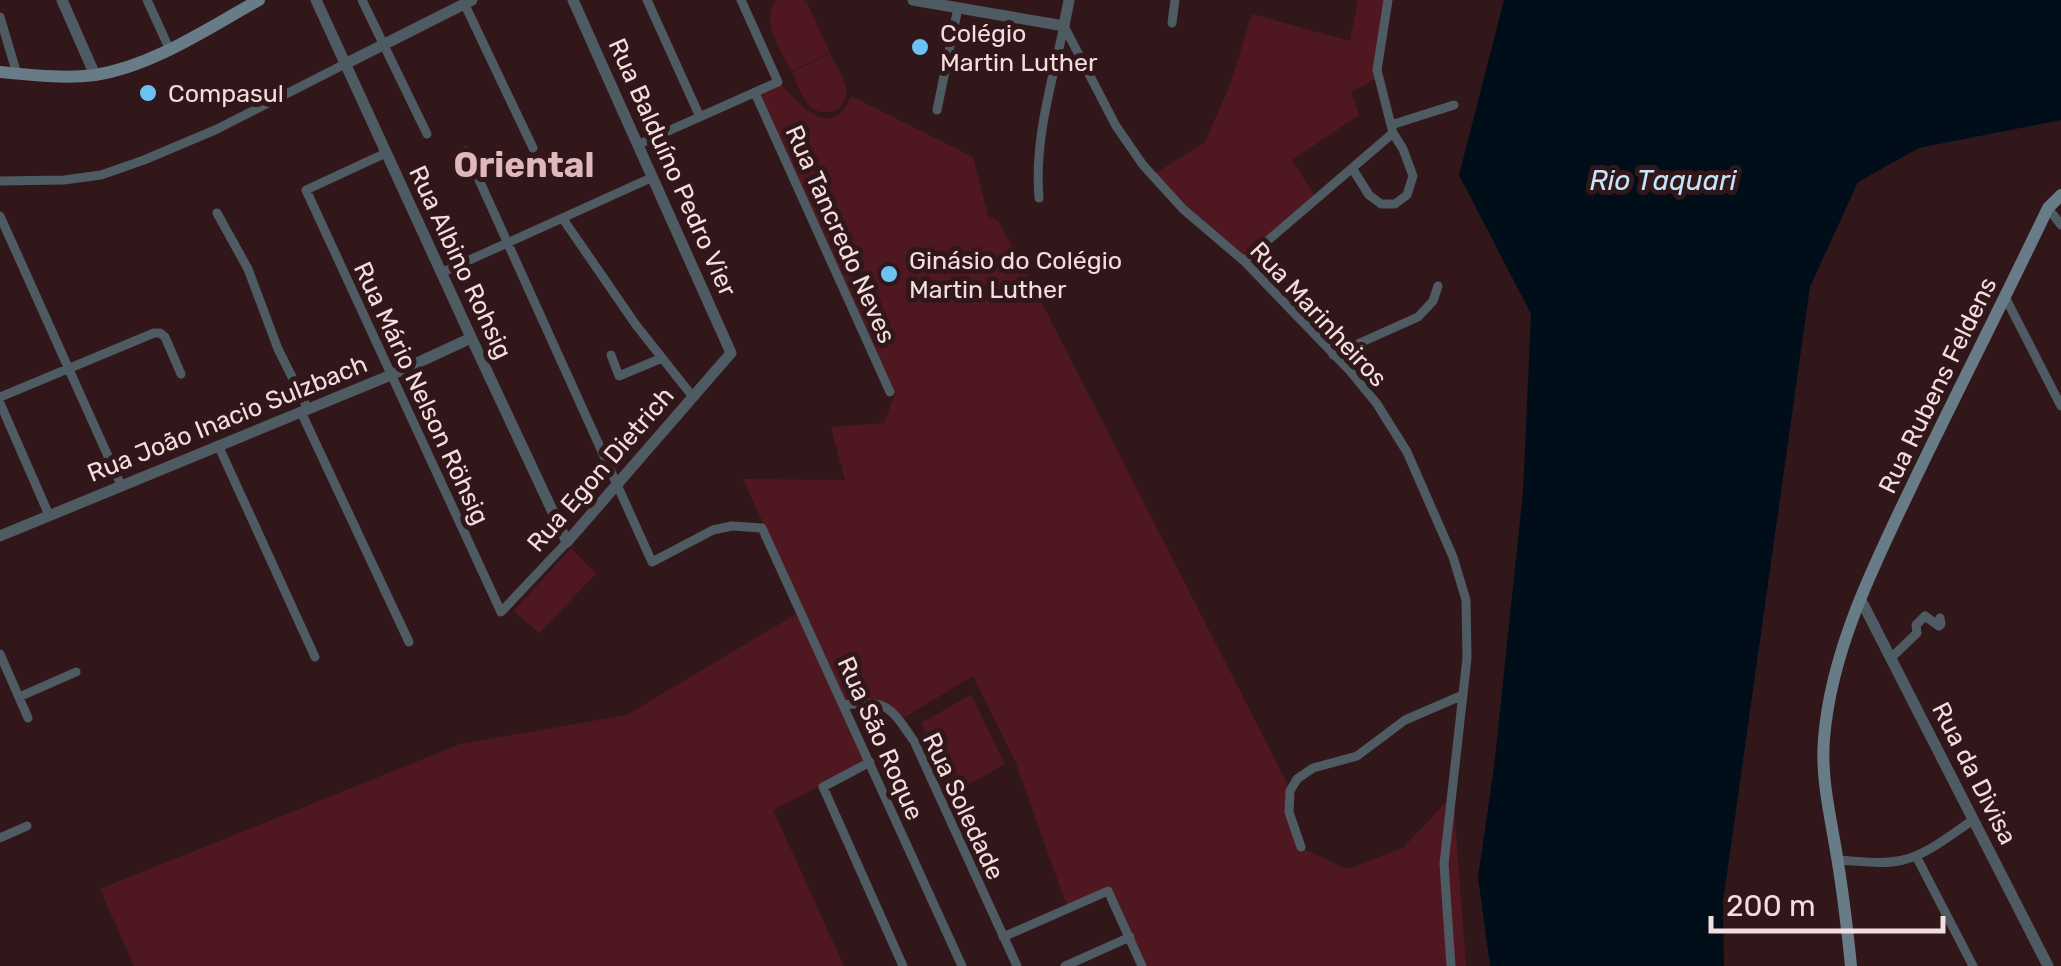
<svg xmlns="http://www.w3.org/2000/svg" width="2061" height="966" font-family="Rubik,sans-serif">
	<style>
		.green { fill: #4f1821 }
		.water { fill: #000e1a }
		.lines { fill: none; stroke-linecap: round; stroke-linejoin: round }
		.minor { stroke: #4e5b62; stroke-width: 9 }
		.tertiary { stroke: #4e5b62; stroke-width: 11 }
		.secondary { stroke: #687c88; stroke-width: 12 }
		.poi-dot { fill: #6cc3f2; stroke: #32171a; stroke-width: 4 }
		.labels { text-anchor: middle; stroke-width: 10; stroke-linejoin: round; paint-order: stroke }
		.poi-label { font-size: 25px; fill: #f2dedf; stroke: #32171a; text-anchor: start }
		.street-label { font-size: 25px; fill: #f2dedf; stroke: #32171a }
		.water-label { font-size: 28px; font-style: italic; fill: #c2e6fc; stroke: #32171a }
		.district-label { font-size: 35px; font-weight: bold; fill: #deb8bb; stroke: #32171a }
	</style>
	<rect width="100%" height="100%" fill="#32171a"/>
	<path class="green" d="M777 0H803L807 3 830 53 791 71C782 51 758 19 777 0Z
		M1358 0H1388L1379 77 1351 92 1359 115 1292 160 1314 195 1244 261 1153 175 1205 142 1230 85 1252 14 1350 41Z
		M830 54C835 62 845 79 846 90 848 110 826 118 812 108 802 100 797 83 792 72Z
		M779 82C793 96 822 135 843 111 846 107 848 101 851 96L973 157 988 216 998 221 1021 262 1291 791 1290 813 1302 848 1347 869 1403 848 1453 795 1466 966H1143L1109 891 1068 909 1015 761 973 676 900 720 871 702 846 705 743 479 845 480 831 427 884 423 895 393 759 92Z
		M571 548 596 574 539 633 514 611Z
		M798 613 867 761 773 810 844 966H134L100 889 460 744 627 715Z
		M971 695 1005 764 955 792 921 723Z"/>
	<path class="water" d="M1504 0H2061V120L1919 148 1858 182 1810 287 1723 902 1724 966H1490L1478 877 1494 767 1523 492 1531 314 1459 175Z"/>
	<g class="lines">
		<path class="minor" d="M147 0 169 48
			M362 0 427 134
			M647 0 700 117
			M464 3 533 148
			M0 17 17 74
			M1172 23 1175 0
			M1064 26 1116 126 1143 165 1183 209 1244 261 1350 371 1377 404 1407 452 1453 557 1466 600 1467 658 1444 864 1451 966
			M755 93 890 392
			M937 110 958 8
			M1391 125 1454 105
			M639 144 778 82 741 0
			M466 151 652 562 713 530 732 526 762 528 962 966
			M386 153 306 190 501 612 567 542
			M1352 168 1369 195 1381 204H1395L1407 195 1413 176 1403 149 1393 133 1377 70 1388 0
			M0 181 64 180 101 175 144 160 215 130 345 64
			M1039 198C1034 140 1052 82 1064 26
			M2048 208 2061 225
			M217 213 248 269 278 349 308 409
			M0 216 121 485
			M563 219 636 325 693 397
			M1244 261 1393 133
			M443 272 653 177
			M2005 297 2061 406
			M611 355 619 376 662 358
			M1333 355 1418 317 1433 301 1438 286
			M0 397 154 333H160L165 337 181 374
			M0 403 49 515
			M301 412 409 642
			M218 445 315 657
			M0 654 28 718
			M1891 658 1917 633 1916 625 1925 616 1939 626 1941 624 1940 618
			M19 697 76 672
			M844 705C888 699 890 707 914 741L1017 966
			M870 762 823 787 903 966
			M0 838 27 826
			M1301 847 1289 812 1290 791 1297 779 1313 768 1357 756 1405 720 1463 695
			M1916 856 1973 966
			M1837 860C1859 861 1882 865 1903 860 1928 854 1952 834 1973 820
			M1003 937 1108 891 1142 966
			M1065 966 1130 937"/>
		<path class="tertiary" d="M62 0 95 75
			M316 0C398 181 482 362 567 542L731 353 573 0
			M913 0 1064 26 1069 0
			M345 64 472 0
			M0 536 391 375 471 338
			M1861 600 2048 966"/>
		<path class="secondary" d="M0 72C31 75 64 79 95 75 153 66 208 28 259 0
			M1851 966C1847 926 1842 885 1835 845 1829 810 1821 775 1824 739 1831 647 1878 557 1917 475 1960 386 2005 298 2048 208L2061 195"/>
	</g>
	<g class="poi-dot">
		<circle cx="920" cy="47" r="10"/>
		<circle cx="148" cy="93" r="10"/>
		<circle cx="889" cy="274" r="10"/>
	</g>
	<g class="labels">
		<g class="poi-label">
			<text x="940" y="42">Colégio<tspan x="940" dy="29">Martin Luther</tspan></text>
			<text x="168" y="102">Compasul</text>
			<text x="909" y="269">Ginásio do Colégio<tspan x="909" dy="29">Martin Luther</tspan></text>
		</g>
		<g class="street-label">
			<text transform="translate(673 167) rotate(66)" y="9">Rua Balduíno Pedro Vier</text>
			<text transform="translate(841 234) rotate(66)" y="9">Rua Tancredo Neves</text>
			<text transform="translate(461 262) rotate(65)" y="9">Rua Albino Rohsig</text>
			<text transform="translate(1319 314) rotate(47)" y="9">Rua Marinheiros</text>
			<text transform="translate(1937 385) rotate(-64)" y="9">Rua Rubens Feldens</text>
			<text transform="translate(422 393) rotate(65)" y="9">Rua Mário Nelson Röhsig</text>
			<text transform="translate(227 418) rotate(-22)" y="9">Rua João Inacio Sulzbach</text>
			<text transform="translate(600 469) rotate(-49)" y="9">Rua Egon Dietrich</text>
			<text transform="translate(881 738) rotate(66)" y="9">Rua São Roque</text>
			<text transform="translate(1975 773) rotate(63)" y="9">Rua da Divisa</text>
			<text transform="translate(964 806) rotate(65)" y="9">Rua Soledade</text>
		</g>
		<g class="water-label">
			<text x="1663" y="190">Rio Taquari</text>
		</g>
		<g class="district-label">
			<text x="524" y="177">Oriental</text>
		</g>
	</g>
	<path d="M1711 916v15h232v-15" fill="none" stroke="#f2dedf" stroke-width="5"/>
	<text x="1726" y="916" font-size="30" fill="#f2dedf" stroke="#32171a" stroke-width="8" paint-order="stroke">200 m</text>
</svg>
